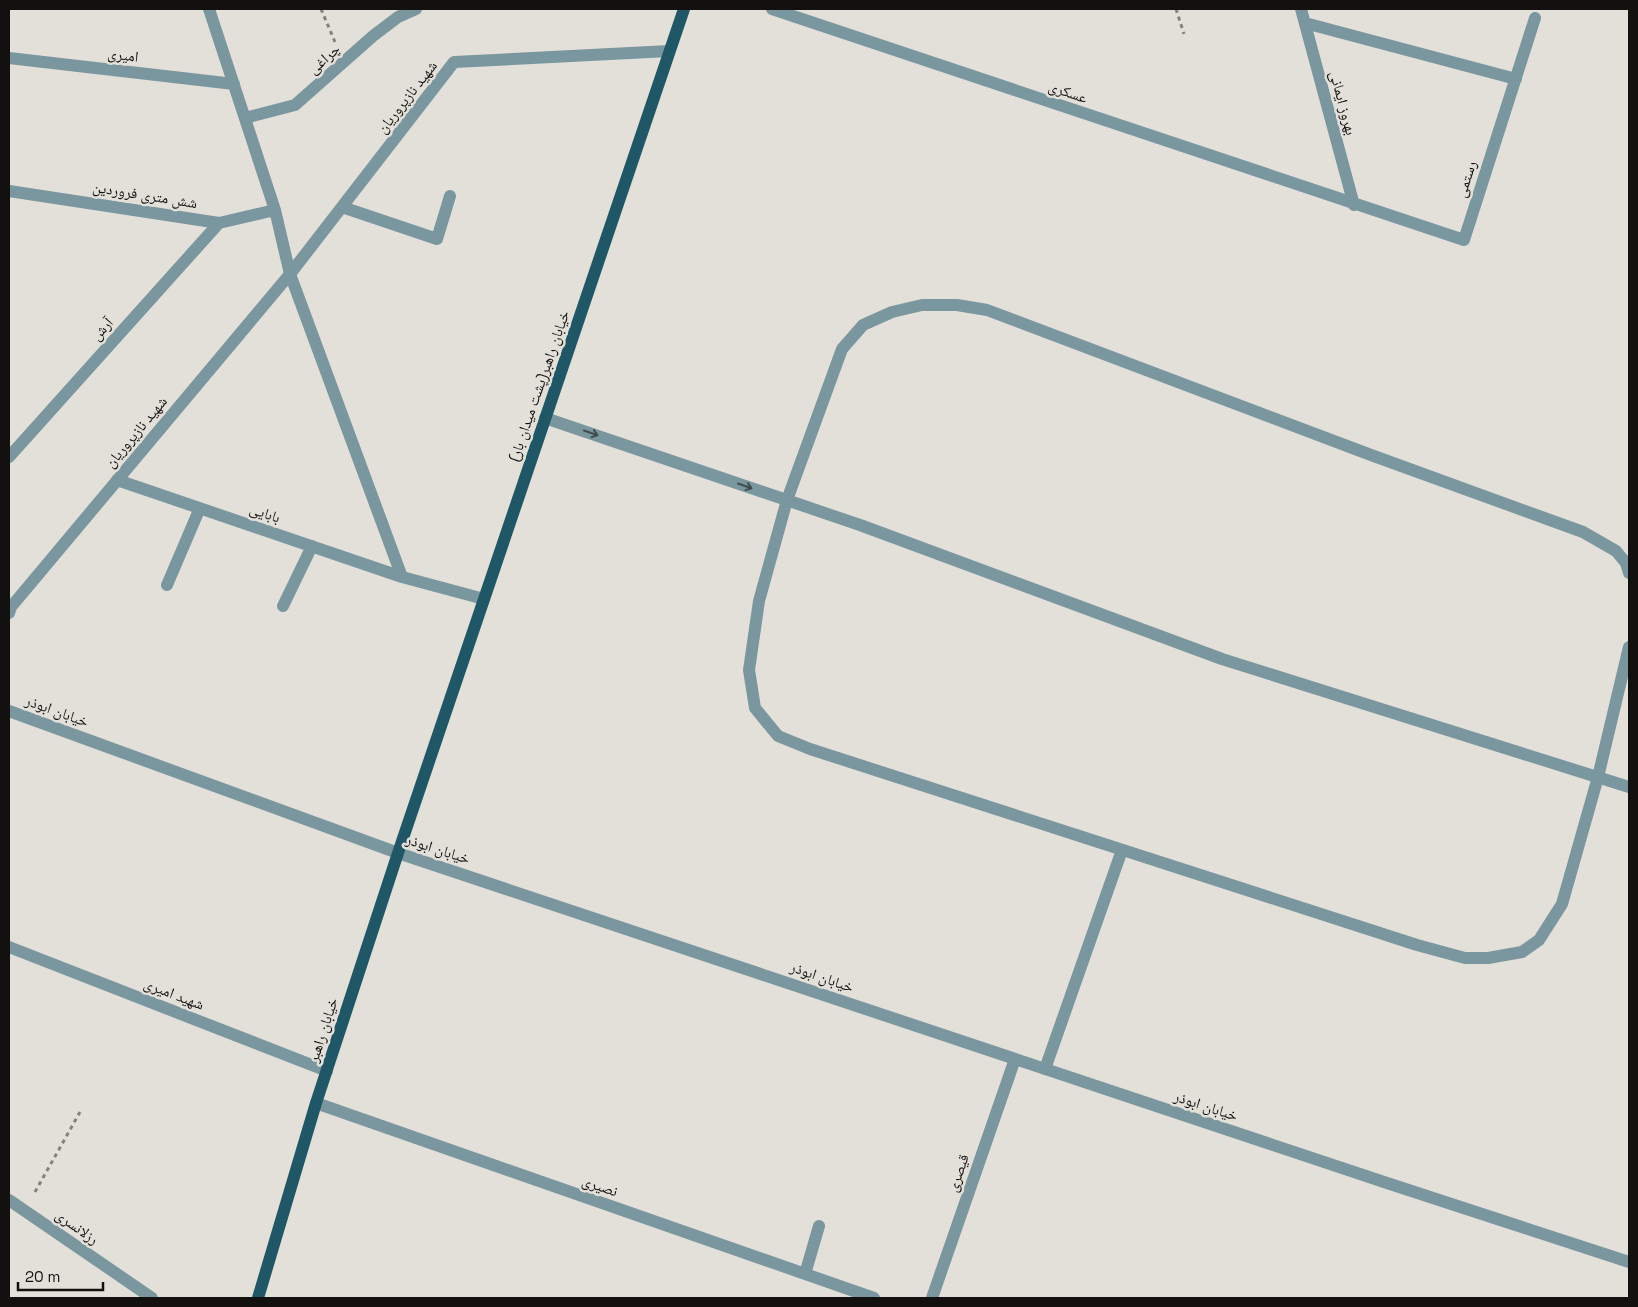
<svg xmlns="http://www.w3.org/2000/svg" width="1638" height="1307" font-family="'Space Grotesk','Noto Naskh Arabic',sans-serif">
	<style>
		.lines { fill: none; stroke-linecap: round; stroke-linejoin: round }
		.path { stroke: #84827d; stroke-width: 3; stroke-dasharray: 4 4; stroke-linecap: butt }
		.minor { stroke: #7a969e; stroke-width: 12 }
		.major { stroke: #205767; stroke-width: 12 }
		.oneway { stroke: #414d4f }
		.labels { text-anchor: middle; stroke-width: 5; stroke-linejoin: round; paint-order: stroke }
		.street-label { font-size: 15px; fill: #12110f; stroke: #e3e0d9 }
	</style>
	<rect width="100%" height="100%" fill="#e3e0d9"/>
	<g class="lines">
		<path class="path" d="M321 9 335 42
			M1176 9 1184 34
			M35 1192 80 1112"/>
		<path class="minor" d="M209 9 275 210 290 274 402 577 484 599
			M772 9 1464 240 1535 18
			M1301 9 1354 205
			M1305 23 1516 79
			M9 58 234 84
			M245 118 295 105 373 36 398 17 416 9
			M9 191 219 223 275 210
			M342 207 437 239 450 196
			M545 418 860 525 1222 659 1629 787
			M9 457 219 223
			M117 480 402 577
			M1629 573 1626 563 1616 551 1583 532 1371 455 987 310 957 305H922L892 312 863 325 842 349 787 500 759 601 749 670 755 708 778 736 810 749 1417 945 1465 958H1488L1522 952 1539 940 1562 904 1598 777 1629 647
			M167 585 200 508
			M283 606 312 546
			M9 613 11 607 290 274 454 62 669 51
			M9 711 398 853 1387 1183 1629 1262
			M9 947 327 1071
			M1045 1069 1122 850
			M316 1103 874 1298
			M9 1200 152 1298
			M805 1274 819 1226
			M932 1298 1015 1059"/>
		<path class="major" d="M258 1298 316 1103 398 853 684 9"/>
	</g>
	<defs><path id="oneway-shaft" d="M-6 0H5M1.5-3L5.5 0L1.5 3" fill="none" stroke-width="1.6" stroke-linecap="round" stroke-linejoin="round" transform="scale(1.25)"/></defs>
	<g class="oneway">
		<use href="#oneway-shaft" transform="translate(591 433) rotate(19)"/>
		<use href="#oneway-shaft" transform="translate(745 486) rotate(19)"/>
	</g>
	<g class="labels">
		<g class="street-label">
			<text transform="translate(123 55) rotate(7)" y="5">امیری</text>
			<text transform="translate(324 59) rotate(-42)" y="5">چراغی</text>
			<text transform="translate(1068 92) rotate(19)" y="5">عسکری</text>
			<text transform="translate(407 97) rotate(-52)" y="5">شهید نازپروریان</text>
			<text transform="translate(1343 103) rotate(75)" y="5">بهروز ایمانی</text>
			<text transform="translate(1466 179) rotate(-72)" y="5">رستمی</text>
			<text transform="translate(145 195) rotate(9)" y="5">شش متری فروردین</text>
			<text transform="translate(102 329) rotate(-48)" y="5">آرش</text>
			<text transform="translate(539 386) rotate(-71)" y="5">خیابان راهبر(پشت میدان بار)</text>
			<text transform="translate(136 432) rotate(-50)" y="5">شهید نازپروریان</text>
			<text transform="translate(265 513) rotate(19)" y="5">بابایی</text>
			<text transform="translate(57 711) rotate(20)" y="5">خیابان ابوذر</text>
			<text transform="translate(438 849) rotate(18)" y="5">خیابان ابوذر</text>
			<text transform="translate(822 977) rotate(19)" y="5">خیابان ابوذر</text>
			<text transform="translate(174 994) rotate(21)" y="5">شهید امیری</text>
			<text transform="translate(323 1030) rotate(-72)" y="5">خیابان راهبر</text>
			<text transform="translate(1206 1106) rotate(18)" y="5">خیابان ابوذر</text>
			<text transform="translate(958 1173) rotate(-71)" y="5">قیصری</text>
			<text transform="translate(600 1186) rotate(19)" y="5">نصیری</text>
			<text transform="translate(77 1227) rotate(35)" y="5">رزلانسری</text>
		</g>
	</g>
	<rect width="1638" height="1307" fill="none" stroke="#12110f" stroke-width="20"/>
	<path d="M18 1282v8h85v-8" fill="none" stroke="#12110f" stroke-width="2.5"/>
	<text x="25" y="1282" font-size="15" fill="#12110f" stroke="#e3e0d9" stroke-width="4" paint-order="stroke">20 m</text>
</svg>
